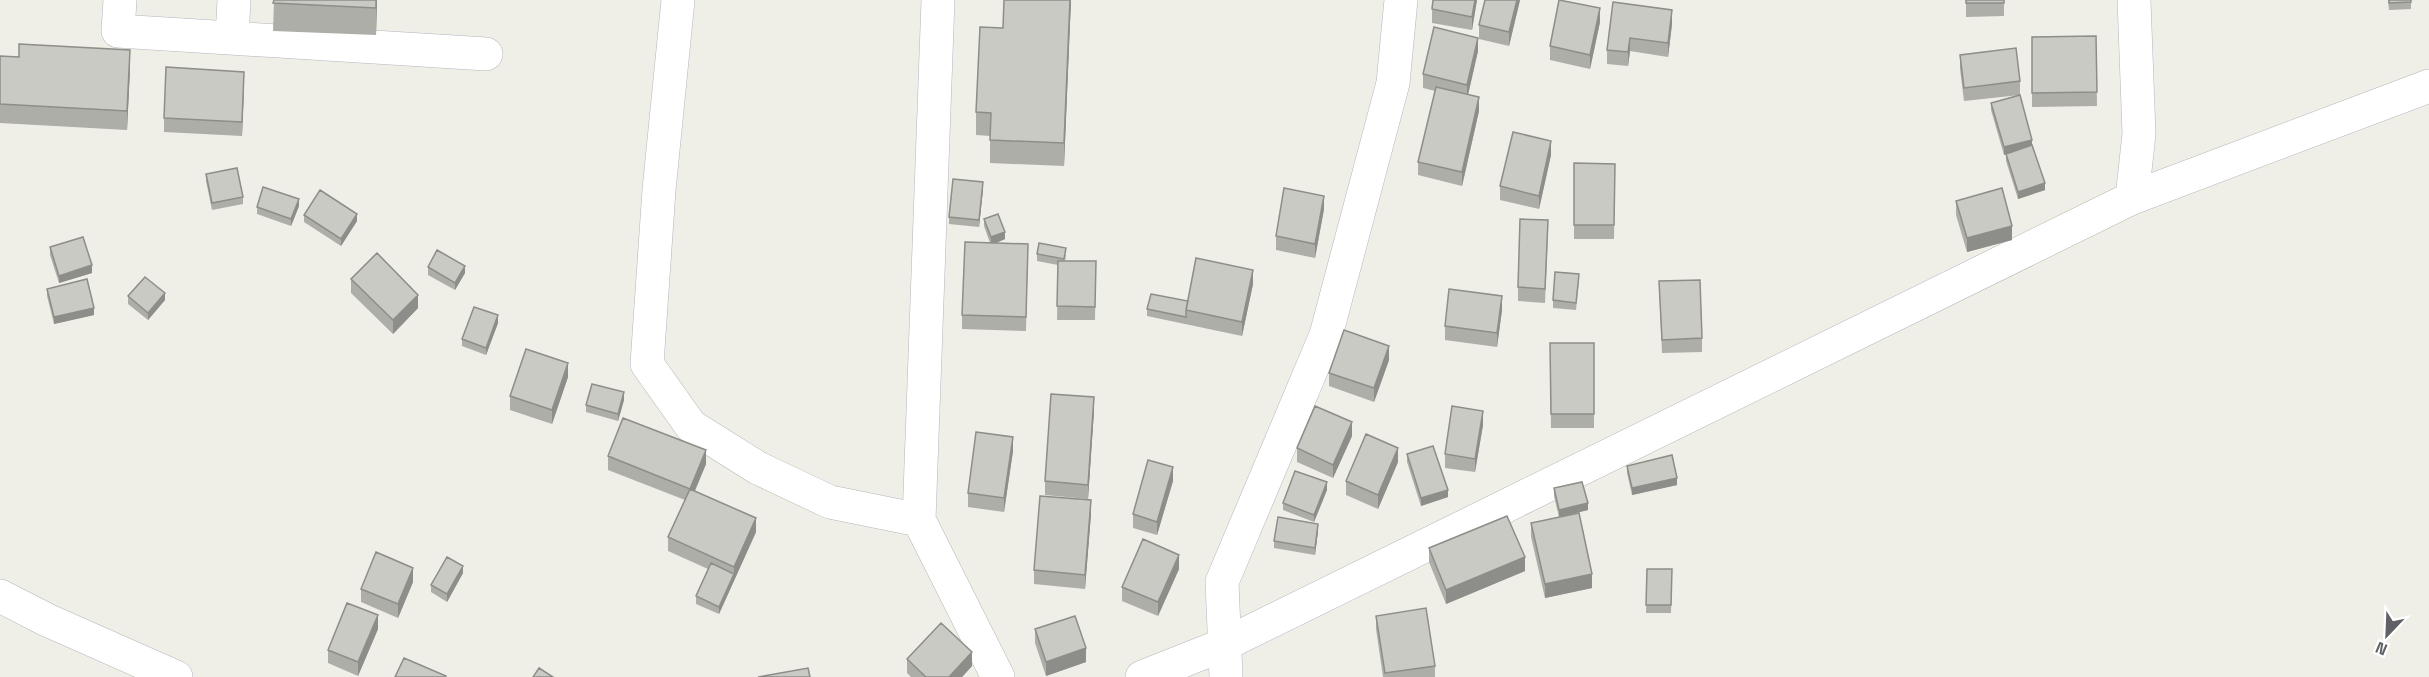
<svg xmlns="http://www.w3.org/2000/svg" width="2429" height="677" font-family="'Space Grotesk',sans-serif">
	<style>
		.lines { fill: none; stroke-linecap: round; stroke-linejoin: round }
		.minor-casing { stroke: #b4b6ba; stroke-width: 34 }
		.minor { stroke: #fff; stroke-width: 33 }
		.wall { fill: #aeaea9 }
		.shaded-wall { fill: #8d8d89 }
		.building { fill: #cacac4; stroke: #8d8d89; stroke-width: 1.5 }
	</style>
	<rect width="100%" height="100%" fill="#efeee7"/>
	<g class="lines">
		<defs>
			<path id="minor" d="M120 0 118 31 486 54
				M678 0 659 190 647 364 691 426 758 468 830 502 919 520
				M938 0 919 520 998 677
				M232 38 234 0
				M2132 198 2139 134 2134 0
				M0 596 47 620 176 677
				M1142 677 1223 645 2132 198 2429 86
				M1226 677 1222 582 1326 335 1393 83 1401 0"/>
		</defs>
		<use href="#minor" class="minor-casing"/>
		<use href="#minor" class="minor"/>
	</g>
	<path class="wall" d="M274 0H377L376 35 273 31Z
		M1071 0 1064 166 990 163V136L976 135V112L1003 28Z
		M1433 0H1477L1472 30 1432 23V9Z
		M1485 0H1520L1509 46 1479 39V25Z
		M1966 0H2004V16L1966 17Z
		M2388 0H2411V9L2389 10Z
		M1672 10V24L1668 57 1630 51 1628 66 1607 64V50Z
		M1600 22 1590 69 1550 60V46Z
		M2096 36 2097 106 2032 107V37Z
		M1478 51 1468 95 1479 111 1462 186 1418 175V162L1435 91 1423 88V74Z
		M1960 55 2020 81V95L1964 101 1960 69Z
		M0 56 19 57 130 69 127 130 0 123Z
		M244 86 242 136 164 132V118Z
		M1991 103 2032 146 2045 190 2018 199 2006 161V154L2004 155 1991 110Z
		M1551 155 1539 209 1500 200V186Z
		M1574 163 1615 164 1614 239H1574Z
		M206 174 243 197V204L212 210 206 181Z
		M983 189 979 227 949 224V217Z
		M1956 201 2012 240 1967 252 1956 215Z
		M299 206 291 226 257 214V207Z
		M1324 209 1315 258 1276 250V236Z
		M304 215 357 221 341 246 304 222Z
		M984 219 1005 239 996 243 1028 244 1026 331 962 329V315L990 243 984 226Z
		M1548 234 1545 303 1518 301V287Z
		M50 247 92 273 59 283 50 255Z
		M1037 254 1066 255 1065 261H1096L1095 320H1057L1058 265 1037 261Z
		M428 267 465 273 455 290 428 275Z
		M351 279 418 308 393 334 351 293Z
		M1579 281 1576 310 1553 308V300Z
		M1659 281 1702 338V352L1662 353Z
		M1253 284 1242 336 1147 316V309L1188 301Z
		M47 289 94 315 54 324 47 296Z
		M128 296 165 300 148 320 128 304Z
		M1502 310 1497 347 1445 340V326Z
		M498 323 486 355 462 346V339Z
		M1550 343H1594V428H1551Z
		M1389 360 1374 402 1329 386V373Z
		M568 377 552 424 510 410V396Z
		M624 400 618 421 586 412V405Z
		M1094 411 1088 499 1045 495V481Z
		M1483 425 1475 472 1445 468V454Z
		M1352 436 1333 478 1297 462V448Z
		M1013 451 1004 512 968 507V493Z
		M1407 454 1448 497 1421 506 1407 462Z
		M608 456 706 464 695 491 756 532 719 614 696 604V596L708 569 668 551V537L685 500 608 470Z
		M1398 462 1378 509 1346 495V481Z
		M1627 466 1677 485 1632 495 1627 473Z
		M1173 481 1157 535 1133 528V514Z
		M1554 488 1588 510 1559 517 1554 496Z
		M1327 490 1314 522 1283 510V503Z
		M1091 514 1085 589 1034 584V570Z
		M1531 523 1592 588 1545 598 1531 537Z
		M1318 531 1315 555 1274 548V541Z
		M1429 548 1525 571 1446 604 1429 562Z
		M1179 569 1158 616 1122 601V587Z
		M1647 569H1672L1671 613H1646Z
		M463 573 447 602 431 592V585Z
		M413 582 398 618 361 602V589Z
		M1376 616 1435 666V677H1383L1376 629Z
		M378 629 358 676 328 663V650Z
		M1035 629 1086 662 1046 676 1035 643Z
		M907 659 972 666 962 677H911L907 673Z"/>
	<path class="shaded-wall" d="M376 0H377L376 35Z
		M1070 0H1071L1064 166V143Z
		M1475 0H1477L1472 30V17Z
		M1517 0H1520L1509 46V32Z
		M1600 8V22L1590 69V55Z
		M1672 10V24L1668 57V43Z
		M1478 38V51L1467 99V85Z
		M1630 38V51L1628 66V52Z
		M130 50V69L127 130V111Z
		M244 72V86L242 136V122Z
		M1479 97V111L1462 186V172Z
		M2032 140V147L2004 155V147Z
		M1551 141V155L1539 209V196Z
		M983 182V189L979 227V220Z
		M2045 183V190L2018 199V192Z
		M1324 196V209L1315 258V244Z
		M299 199V206L291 226V219Z
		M357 214V221L341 246V239Z
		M2012 226V240L1967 252V238Z
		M1005 232V239L991 245V237Z
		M92 265V273L59 283V276Z
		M465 266V273L455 290V283Z
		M1253 270V284L1242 336V322Z
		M165 293V300L148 320V313Z
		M418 295V308L393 334V320Z
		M1502 296V310L1497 347V333Z
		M94 308V315L54 324V317Z
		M498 315V323L486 355V348Z
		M1389 346V360L1374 402V388Z
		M568 363V377L552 424V410Z
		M624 392V400L618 421V414Z
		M1094 397V411L1088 499V485Z
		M1483 411V425L1475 472V459Z
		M1352 422V436L1333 478V465Z
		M1013 437V451L1004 512V498Z
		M1398 448V462L1378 509V495Z
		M706 450V464L690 502V489Z
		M1173 467V481L1157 535V522Z
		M1677 478V485L1632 495V488Z
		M1327 482V490L1314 522V515Z
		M1448 490V497L1421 506V498Z
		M1091 500V514L1085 589V575Z
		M1588 503V510L1559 517V510Z
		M756 518V532L719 614V607L734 574V567Z
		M1318 524V531L1315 555V548Z
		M1179 555V569L1158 616V602Z
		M1525 557V571L1446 604V590Z
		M463 566V573L447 602V594Z
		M413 568V582L398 618V604Z
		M1592 574V588L1545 598V584Z
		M378 615V629L358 676V662Z
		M1086 648V662L1046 676V662Z
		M972 652V666L962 677H949Z"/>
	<path class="building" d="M274 0H376V8L273 3Z
		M1004 0H1070L1064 143 990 140 991 113 976 112 980 27 1003 28Z
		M1433 0H1475L1472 17 1432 9Z
		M1485 0H1517L1509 32 1479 25Z
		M1559 0 1600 8 1590 55 1550 46Z
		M1966 0H2004V3H1966Z
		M2389 0H2411V2L2389 3Z
		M1613 2 1672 10 1668 43 1630 38 1628 52 1607 50Z
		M1434 27 1478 38 1467 85 1423 74Z
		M2096 36 2097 92 2032 93V37Z
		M19 44 130 50 127 111 0 104V56L19 57Z
		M2016 48 2020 81 1964 88 1960 55Z
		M166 67 244 72 242 122 164 118Z
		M1436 87 1479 97 1462 172 1418 162Z
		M2020 95 2032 140 2004 147 1991 103Z
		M1513 132 1551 141 1539 196 1500 186Z
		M2032 145 2045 183 2018 192 2006 154Z
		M1574 163 1615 164 1614 225H1574Z
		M237 168 243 197 212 203 206 174Z
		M953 179 983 182 979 220 949 217Z
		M263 187 299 199 291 219 257 207Z
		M1284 188 1324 196 1315 244 1276 236Z
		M2002 188 2012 226 1967 238 1956 201Z
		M320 190 357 214 341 239 304 215Z
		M998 214 1005 232 991 237 984 219Z
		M1520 219 1548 220 1545 289 1518 287Z
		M83 237 92 265 59 276 50 247Z
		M965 242 1028 244 1026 317 962 315Z
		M1039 243 1066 248 1064 259 1037 254Z
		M437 250 465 266 455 283 428 267Z
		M377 253 418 295 393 320 351 279Z
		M1196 258 1253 270 1242 322 1186 310Z
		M1058 261H1096L1095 307 1057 306Z
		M1555 272 1579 274 1576 303 1553 300Z
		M145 277 165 293 148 313 128 296Z
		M87 279 94 308 54 317 47 289Z
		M1700 280 1702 338 1662 340 1659 281Z
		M1449 289 1502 296 1497 333 1445 326Z
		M1151 294 1188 301 1186 310V317L1147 309Z
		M474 307 498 315 486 348 462 339Z
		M1344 330 1389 346 1374 388 1329 373Z
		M1550 343H1594V414H1551Z
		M526 349 568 363 552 410 510 396Z
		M592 384 624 392 618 414 586 405Z
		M1051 394 1094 397 1088 485 1045 481Z
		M1315 406 1352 422 1333 465 1297 448Z
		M1452 406 1483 411 1475 459 1445 454Z
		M623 418 706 450 690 489 608 456Z
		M976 432 1013 437 1004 498 968 493Z
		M1366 434 1398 448 1378 495 1346 481Z
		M1433 446 1448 490 1421 498 1407 454Z
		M1672 455 1677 478 1632 488 1627 466Z
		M1148 460 1173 467 1157 522 1133 514Z
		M1295 471 1327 482 1314 515 1283 503Z
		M1582 482 1588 503 1559 510 1554 488Z
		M690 489 756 518 734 567 668 537Z
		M1040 496 1091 500 1085 575 1034 570Z
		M1579 513 1592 574 1545 584 1531 523Z
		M1507 516 1525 557 1446 590 1429 548Z
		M1278 517 1318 524 1315 548 1274 541Z
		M1143 539 1179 555 1158 602 1122 587Z
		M376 552 413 568 398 604 361 589Z
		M447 557 463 566 447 594 431 585Z
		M711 563 734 574 719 607 696 596Z
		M1647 569H1672L1671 605H1646Z
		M347 603 378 615 358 662 328 650Z
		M1426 608 1435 666 1385 673 1376 616Z
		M1075 616 1086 648 1046 662 1035 629Z
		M941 623 972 652 949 677H926L907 659Z
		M404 658 446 676V677H395Z
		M539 668 553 677H533Z
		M808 668 810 677H758Z"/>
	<g transform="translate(2387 635) rotate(203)" stroke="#ffffff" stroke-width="4.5" paint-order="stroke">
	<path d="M0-4.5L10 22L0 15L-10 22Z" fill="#5f6165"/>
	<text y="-9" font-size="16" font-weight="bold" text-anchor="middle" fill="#5f6165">N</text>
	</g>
</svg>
